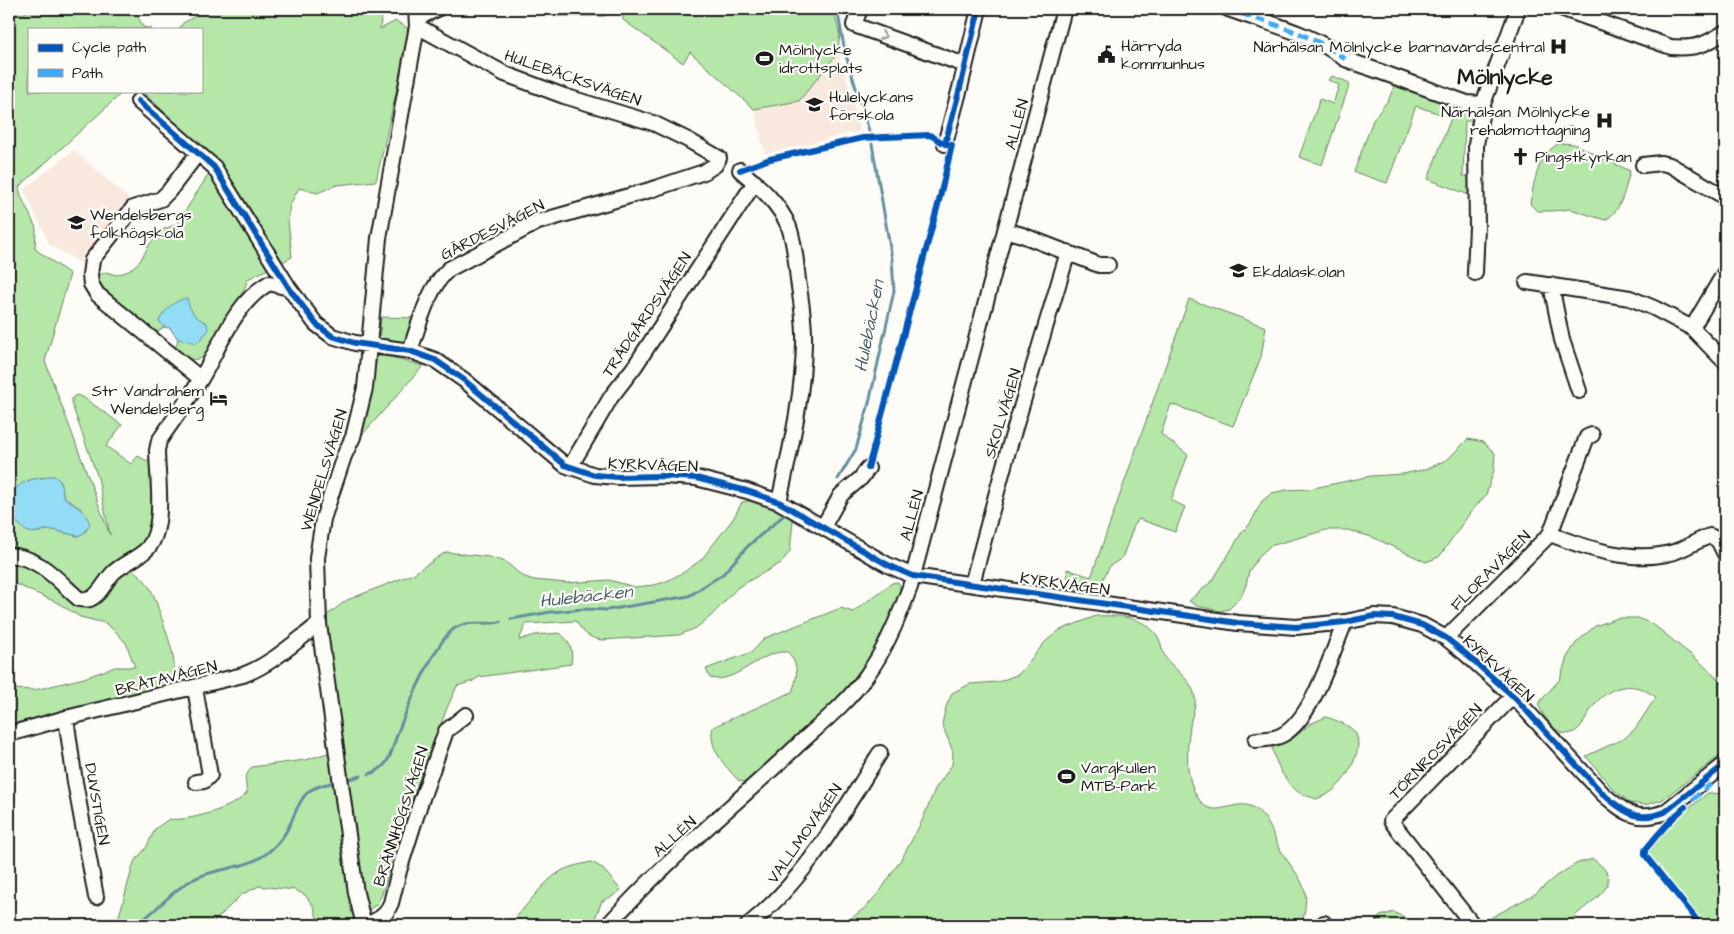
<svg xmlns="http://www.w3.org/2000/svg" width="1734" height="934" font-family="'Architects Daughter',sans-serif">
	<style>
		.built { fill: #f9e8de }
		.green { fill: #b5e7a8; stroke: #688262 }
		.water { fill: #93dcf5; stroke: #638f9e }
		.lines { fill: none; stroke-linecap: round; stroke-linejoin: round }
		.stream { stroke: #638f9e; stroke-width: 3 }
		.minor-casing { stroke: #1c1c1c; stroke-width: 18 }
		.minor { stroke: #fdfcf7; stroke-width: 14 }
		.quiet { stroke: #3fa9f5; stroke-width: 5; stroke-dasharray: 10 5; stroke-linecap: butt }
		.cycleway-casing { stroke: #fdfcf7; stroke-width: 9 }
		.cycleway { stroke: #0057b8; stroke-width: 6 }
		.oneway { stroke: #989794 }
		.labels { text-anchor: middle; stroke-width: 4.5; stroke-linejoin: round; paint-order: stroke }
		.poi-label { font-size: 16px; fill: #1c1c1c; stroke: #fdfcf7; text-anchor: start }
		.street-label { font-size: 16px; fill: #1c1c1c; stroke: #fdfcf7 }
		.water-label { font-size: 18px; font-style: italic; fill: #465f68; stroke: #fdfcf7 }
		.district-label { font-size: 21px; font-weight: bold; fill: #1c1c1c; stroke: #fdfcf7 }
	</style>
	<rect width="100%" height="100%" fill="#fdfcf7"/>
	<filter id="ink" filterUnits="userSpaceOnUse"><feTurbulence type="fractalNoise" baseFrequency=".02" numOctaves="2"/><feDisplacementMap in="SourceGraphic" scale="10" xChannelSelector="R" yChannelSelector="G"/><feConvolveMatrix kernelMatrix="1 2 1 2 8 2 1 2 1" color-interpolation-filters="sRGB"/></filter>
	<g filter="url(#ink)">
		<path class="built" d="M837 54 843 65 860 131 765 154 754 109 799 101Z
			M74 150 130 200 81 263 50 245 24 189Z"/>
		<path class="green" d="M31 9H134L143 27 152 29H29V91H124L19 187 21 196 36 228 35 249 70 274 45 361 110 535 98 478 72 405V398L76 395 83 397 122 425 106 446 131 464 138 456 151 463C152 498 159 541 123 562 132 569 142 576 149 586 155 596 159 611 163 622 169 642 183 671 165 688 157 695 150 694 140 692L129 699 9 732V689L35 690 84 678 115 667H135L126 643 115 631 105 623 80 617 58 603 9 581V513L26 531 39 532 45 530H54L78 536 87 530 81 509 64 497 60 481 50 476C44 478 39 478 34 479 23 481 13 490 9 500V14L25 13Z
			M208 9H382L380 29 396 21 409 29 407 44 376 181 337 185 317 193 299 188 290 205 288 220 292 257 248 279C243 294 238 299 230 313 222 327 211 364 191 359 184 358 179 355 175 349L178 339 170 328 164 327 157 332H149L99 289 97 279 99 275 106 272 116 275 129 271 140 261 149 245 162 230 177 224 210 172 199 145 142 91H201V29H179L183 23Z
			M535 9H616L604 16H559Z
			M622 9H833L840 35 837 54 799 101 754 109 690 52 683 63 623 20Z
			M1332 76 1350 83 1322 165 1299 157 1320 99 1333 104 1339 85 1328 80Z
			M1397 78 1450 97 1443 115 1416 106 1387 183 1354 172 1373 120 1389 99Z
			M1457 102 1475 108 1476 121H1465L1463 176H1474V197L1428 179Z
			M1560 143 1574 144 1630 171C1625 189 1622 211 1605 220L1570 209 1552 211H1537L1530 204C1534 182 1538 153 1560 143Z
			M1189 299 1266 327 1261 357 1233 426 1171 404 1161 434 1188 455 1171 500 1185 507 1175 532 1139 519 1134 526 1122 558 1110 566 1098 588 1092 591 1068 588 1067 569 1091 577Z
			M381 317 416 318 405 346 379 343Z
			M377 356 391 357 423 366 362 435Z
			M1468 439 1483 442 1495 453 1494 470 1486 495 1470 513 1439 557 1426 562 1372 537 1348 530H1326L1270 546 1260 555 1249 571 1246 585 1241 597 1229 609 1221 611 1197 606 1189 601 1213 580 1242 532 1250 524 1262 501 1272 493 1286 490 1309 489 1371 476 1403 474 1427 469 1448 459Z
			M755 500C771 504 784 508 793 521L790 551 781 563 738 587 711 616 696 628 679 635 602 640C590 639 582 632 576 621L526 624 519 640 535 635 560 633C571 643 573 650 571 664L479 677 473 681 457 686 447 708 412 800 382 894 377 904 348 925H319L314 907 305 895 295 890 259 886 241 895 211 925H171L158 923 153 925H111L119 916 134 862 146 848 155 829 169 819C187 822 235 808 247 793L245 777 252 767 305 760 341 749 343 743 327 646 326 616 347 600 413 574 446 552 489 557 506 562 522 576 534 580 566 583 609 580 635 587 654 585 665 582 684 572 701 560 733 519 742 502Z
			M898 582 900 586V593L881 641 862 672 846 692 755 777 746 782 739 781C726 767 707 747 713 727L792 692C798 676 799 666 788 652 761 649 736 685 710 678L706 669 752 652 765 638 841 608 853 612 892 583Z
			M1096 616C1118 615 1145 616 1158 637 1162 644 1162 654 1168 661 1178 672 1193 682 1195 697 1196 704 1193 713 1191 720 1187 746 1183 778 1200 801 1214 819 1233 800 1250 806 1268 813 1272 834 1280 849 1288 864 1300 874 1305 891 1307 902 1304 915 1302 925H842L866 907 881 890 902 858 922 821 935 789 952 765 953 752 942 724 946 707 952 693 970 684 998 682 1019 674 1045 642 1060 630Z
			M1618 618H1638L1654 625 1700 662 1725 686V746L1717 758 1662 800 1645 805 1630 803 1613 789 1586 756 1625 738 1635 729 1656 697C1651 694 1645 690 1639 688 1618 682 1600 695 1590 711 1586 718 1583 725 1577 730 1560 744 1543 716 1538 704L1560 679 1567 657 1576 643 1595 626Z
			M1326 717C1335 720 1351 725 1356 734 1364 752 1345 782 1331 792 1327 795 1321 797 1316 799 1312 797 1306 796 1301 794 1286 784 1276 765 1272 748L1292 739 1310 724Z
			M1708 793 1725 794V925H1704L1647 854 1678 817Z
			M1593 859C1629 884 1592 899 1574 917V925H1490L1492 917 1535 894 1556 876 1578 863Z
			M592 862 602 868 621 890 613 896 602 901 595 918 587 925H509C525 909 542 882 561 871 570 866 582 864 592 862Z
			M1394 912 1406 919 1412 925H1373L1380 916Z"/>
		<path class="water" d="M187 298C189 310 195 318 207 323L208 331 197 343 178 339 170 328 164 327 159 321C164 310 175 300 187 298Z
			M50 476H55L60 481 64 497C75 506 85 510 90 524L84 533 78 536 54 530H45L33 533 26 531 9 515C7 497 15 483 34 479 40 478 44 478 50 476Z"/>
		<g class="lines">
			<path class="stream" d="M837 9 845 52 869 131
				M838 479 856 449 869 403 894 291 892 259 872 144
				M511 619 551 612 584 609 607 610 689 596 723 574 748 546 784 515
				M369 774C376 772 380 770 385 764 392 756 394 742 398 732 407 709 435 641 455 628 471 619 482 626 500 622
				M344 780 361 776
				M135 925C156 913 170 891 192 880 219 865 248 872 273 848 278 843 284 836 287 830 294 818 297 803 307 793 314 786 327 784 336 782"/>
			<defs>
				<path id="minor" d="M860 9 854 25 965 65
					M1228 9C1267 23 1312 33 1345 59L1467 103 1483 104
					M1563 9 1671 47C1695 49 1705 45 1725 32
					M418 18 437 9
					M138 101 214 167 289 288 316 324 332 336 355 343 410 351 435 360 464 380 565 465 595 475 617 477 662 476 696 478 747 491 779 502 888 565 913 576 1238 623 1296 627 1345 622 1374 616 1393 617 1422 625 1446 638 1466 654 1513 696 1603 794C1624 812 1637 823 1665 812L1725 764
					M945 144 960 88 979 9
					M198 153 169 191 161 199 133 208 92 260 90 275 91 284 97 294 201 379
					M1643 165 1661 163 1670 165 1725 197
					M740 170C759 186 779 203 789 227 795 244 796 262 798 280 801 301 805 323 804 344 803 398 790 450 779 502
					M1005 230 1022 235 1099 265H1108
					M1475 273 1477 227 1476 145 1483 104 1518 9
					M1527 282 1630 298 1654 308 1692 328 1725 362
					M1551 285 1562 340 1579 391
					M1692 328 1725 272
					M410 351C419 325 428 287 449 269L538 222 650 190 704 172 715 165 719 158 688 140 653 123 564 96 505 74 417 26
					M570 467 611 397 635 366 755 182
					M823 527 841 495 861 478 868 468
					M1550 534 1587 437 1592 435
					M9 555C41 558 56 579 79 599 82 599 87 600 90 599 100 595 106 580 113 573 122 564 139 558 148 548 166 527 157 476 157 450L159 441C173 420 189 399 202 377 221 344 235 303 269 283L289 288
					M972 584 1008 451 1068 252
					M1446 638 1550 534C1588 549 1633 564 1674 552 1686 548 1698 540 1710 536L1718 540 1725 554
					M195 688 210 775 204 781 196 782
					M66 718 75 782 96 897
					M9 734 66 718 243 675C272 664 295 642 319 624
					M1256 740C1265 739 1275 739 1282 735 1312 720 1332 652 1345 622
					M364 925 356 893 319 624 317 558 323 519 344 456 353 437 365 388 379 238 417 26 416 9
					M367 925 380 918 386 913 391 903 399 871 419 807 446 731 466 715
					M608 925C666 860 735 805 798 745 822 723 848 702 867 675 886 649 899 617 910 587L1064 9
					M748 925C805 881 842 813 880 753
					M1323 925 1324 923
					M1473 925 1391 821 1513 696"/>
			</defs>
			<use href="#minor" class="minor-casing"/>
			<use href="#minor" class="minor"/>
			<path class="quiet" d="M1228 9C1267 23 1312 33 1345 59
				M1681 810 1713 782"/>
			<defs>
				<path id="cycleway" d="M138 101 214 167 289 288 316 324 332 336 355 343 410 351 435 360 464 380 565 465 595 475 617 477 662 476 696 478 747 491 779 502 888 565 913 576 1238 623 1296 627 1345 622 1374 616 1393 617 1422 625 1446 638 1466 654 1513 696 1603 794C1624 812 1637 823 1665 812L1725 764
					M945 144 960 88 979 9
					M740 170 770 159 863 138 930 135 945 144 952 145 939 201 868 468
					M1685 807C1671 819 1657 835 1645 850V855L1701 925"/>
			</defs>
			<use href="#cycleway" class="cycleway-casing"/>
			<use href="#cycleway" class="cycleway"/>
		</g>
		<defs><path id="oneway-chevron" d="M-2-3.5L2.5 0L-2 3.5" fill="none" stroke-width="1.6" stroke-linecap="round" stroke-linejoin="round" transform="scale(1.25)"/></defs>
		<use class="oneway" href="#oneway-chevron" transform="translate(883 36) rotate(20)"/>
	</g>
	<defs>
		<symbol id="hospital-bare" viewBox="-9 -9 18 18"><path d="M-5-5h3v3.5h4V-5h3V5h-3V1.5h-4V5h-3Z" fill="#1c1c1c" stroke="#fdfcf7" stroke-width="2.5" paint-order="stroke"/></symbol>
		<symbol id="civic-bare" viewBox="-9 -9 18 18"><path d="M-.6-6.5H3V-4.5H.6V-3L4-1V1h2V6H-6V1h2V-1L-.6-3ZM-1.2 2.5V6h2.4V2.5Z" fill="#1c1c1c" stroke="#fdfcf7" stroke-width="2.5" paint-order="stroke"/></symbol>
		<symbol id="stadium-bare" viewBox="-9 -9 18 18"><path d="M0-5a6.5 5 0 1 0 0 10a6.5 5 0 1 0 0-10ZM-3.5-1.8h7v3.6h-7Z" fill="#1c1c1c" stroke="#fdfcf7" stroke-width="2.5" paint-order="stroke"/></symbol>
		<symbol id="school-bare" viewBox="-9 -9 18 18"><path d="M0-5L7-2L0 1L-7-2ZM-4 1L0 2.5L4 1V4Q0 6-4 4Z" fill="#1c1c1c" stroke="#fdfcf7" stroke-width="2.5" paint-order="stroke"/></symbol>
		<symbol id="church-bare" viewBox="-9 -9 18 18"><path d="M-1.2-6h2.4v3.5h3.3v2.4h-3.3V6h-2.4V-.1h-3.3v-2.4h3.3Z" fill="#1c1c1c" stroke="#fdfcf7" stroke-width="2.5" paint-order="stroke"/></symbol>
		<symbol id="university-bare" viewBox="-9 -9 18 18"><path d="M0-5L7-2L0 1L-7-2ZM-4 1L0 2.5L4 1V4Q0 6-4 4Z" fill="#1c1c1c" stroke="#fdfcf7" stroke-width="2.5" paint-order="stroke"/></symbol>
		<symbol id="hotel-bare" viewBox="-9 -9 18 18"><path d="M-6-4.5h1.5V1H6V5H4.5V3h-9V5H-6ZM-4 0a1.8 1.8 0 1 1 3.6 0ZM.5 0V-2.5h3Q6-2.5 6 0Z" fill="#1c1c1c" stroke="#fdfcf7" stroke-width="2.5" paint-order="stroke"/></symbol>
	</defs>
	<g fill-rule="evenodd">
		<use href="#hospital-bare" x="1546" y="34" width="25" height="25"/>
		<use href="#civic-bare" x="1094" y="42" width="25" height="25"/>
		<use href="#stadium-bare" x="752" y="46" width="25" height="25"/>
		<use href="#school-bare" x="802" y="92" width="25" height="25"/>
		<use href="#hospital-bare" x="1592" y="108" width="25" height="25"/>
		<use href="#church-bare" x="1508" y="144" width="25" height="25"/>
		<use href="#university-bare" x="64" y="210" width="25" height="25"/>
		<use href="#school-bare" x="1226" y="258" width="25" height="25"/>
		<use href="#hotel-bare" x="206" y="386" width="25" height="25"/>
		<use href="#stadium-bare" x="1054" y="764" width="25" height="25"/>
	</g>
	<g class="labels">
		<g class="poi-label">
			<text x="1121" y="51">Härryda<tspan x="1121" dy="18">kommunhus</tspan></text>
			<text x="1545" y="52" text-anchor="end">Närhälsan Mölnlycke barnavårdscentral</text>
			<text x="779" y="55">Mölnlycke<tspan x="779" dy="18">idrottsplats</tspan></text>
			<text x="829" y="102">Hulelyckans<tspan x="829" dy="18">förskola</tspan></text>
			<text x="1590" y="117" text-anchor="end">Närhälsan Mölnlycke<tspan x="1590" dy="18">rehabmottagning</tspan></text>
			<text x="1535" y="162">Pingstkyrkan</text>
			<text x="90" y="220">Wendelsbergs<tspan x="90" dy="18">folkhögskola</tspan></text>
			<text x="1253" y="277">Ekdalaskolan</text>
			<text x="204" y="396" text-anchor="end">Str Vandrahem<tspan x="204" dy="18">Wendelsberg</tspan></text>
			<text x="1081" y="773">Vargkullen<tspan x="1081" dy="18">MTB-Park</tspan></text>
		</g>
		<g class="street-label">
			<text transform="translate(573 77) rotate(19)" y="6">HULEBÄCKSVÄGEN</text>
			<text transform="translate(1016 124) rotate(-75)" y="6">ALLÉN</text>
			<text transform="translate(492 229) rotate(-27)" y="6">GÄRDESVÄGEN</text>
			<text transform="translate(646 314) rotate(-56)" y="6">TRÄDGÅRDSVÄGEN</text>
			<text transform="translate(1002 413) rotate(-73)" y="6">SKOLVÄGEN</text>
			<text transform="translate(653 464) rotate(2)" y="6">KYRKVÄGEN</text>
			<text transform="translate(323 470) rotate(-73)" y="6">WENDELSVÄGEN</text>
			<text transform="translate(911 515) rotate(-75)" y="6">ALLÉN</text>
			<text transform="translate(1490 570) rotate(-45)" y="6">FLORAVÄGEN</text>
			<text transform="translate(1065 583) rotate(8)" y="6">KYRKVÄGEN</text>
			<text transform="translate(1499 668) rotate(43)" y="6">KYRKVÄGEN</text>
			<text transform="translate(166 677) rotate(-14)" y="6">BRÅTAVÄGEN</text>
			<text transform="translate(1435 751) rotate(-46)" y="6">TÖRNROSVÄGEN</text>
			<text transform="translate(98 804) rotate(80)" y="6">DUVSTIGEN</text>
			<text transform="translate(400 816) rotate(-72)" y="6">BRÄNNHÖGSVÄGEN</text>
			<text transform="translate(804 833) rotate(-55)" y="6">VALLMOVÄGEN</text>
			<text transform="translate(674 836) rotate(-42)" y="6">ALLÉN</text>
		</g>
		<g class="water-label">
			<text transform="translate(869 326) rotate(-79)" y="6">Hulebäcken</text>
			<text transform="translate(586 596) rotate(-6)" y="6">Hulebäcken</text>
		</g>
		<g class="district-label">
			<text x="1505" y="84">Mölnlycke</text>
		</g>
	</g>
	<rect width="1734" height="934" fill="none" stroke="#fdfcf7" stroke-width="30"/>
	<rect x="15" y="15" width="1704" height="904" fill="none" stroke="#1c1c1c" stroke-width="2" filter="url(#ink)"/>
	<rect x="28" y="28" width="175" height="65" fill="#fdfcf7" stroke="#a3a29f"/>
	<rect x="38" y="44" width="25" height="8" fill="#0057b8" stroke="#a3a29f"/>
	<text x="72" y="52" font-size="15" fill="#1c1c1c">Cycle path</text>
	<rect x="38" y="69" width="25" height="8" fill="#3fa9f5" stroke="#a3a29f"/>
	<text x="72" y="78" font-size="15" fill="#1c1c1c">Path</text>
</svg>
